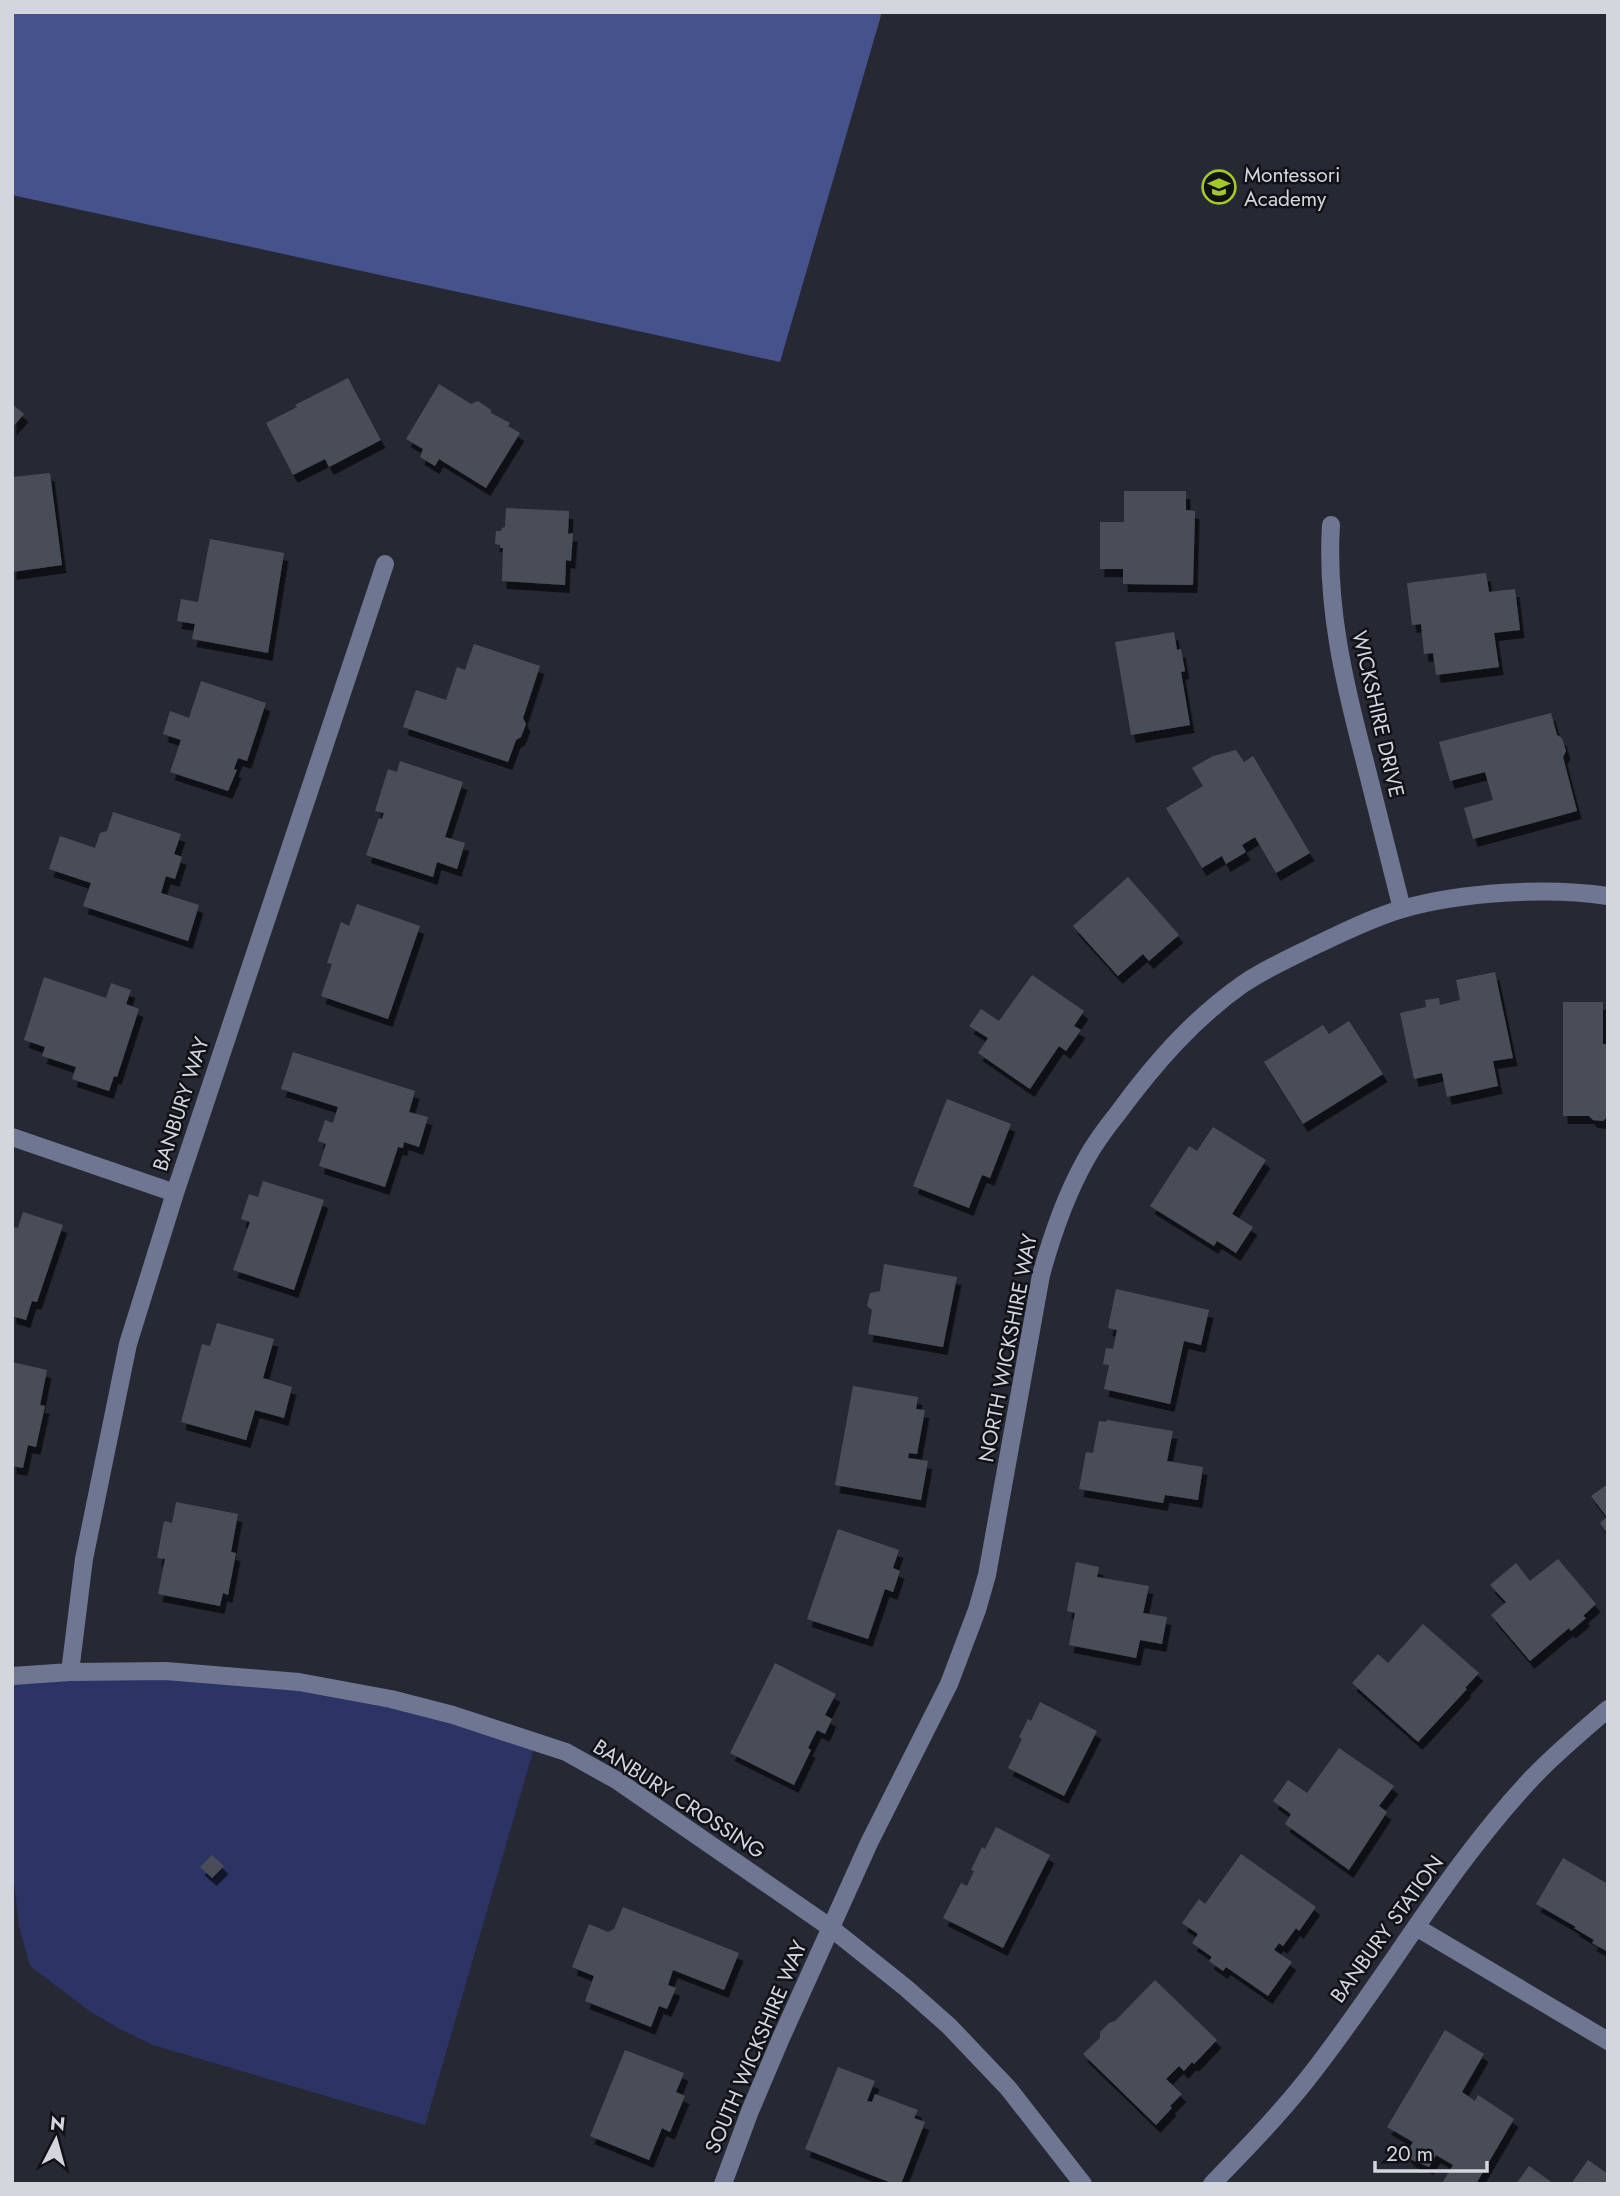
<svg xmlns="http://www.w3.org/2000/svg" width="1620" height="2196" font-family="Jost,sans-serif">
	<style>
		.green { fill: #2b3465 }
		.forest { fill: #45528b }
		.building { fill: #4a4e59; filter: url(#shadow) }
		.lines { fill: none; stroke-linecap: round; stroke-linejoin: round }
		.minor { stroke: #6e7691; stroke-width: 18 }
		.labels { text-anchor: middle; stroke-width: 5; stroke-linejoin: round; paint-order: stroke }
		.poi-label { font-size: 21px; fill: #d4d6dd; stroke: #111217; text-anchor: start }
		.street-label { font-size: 21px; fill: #d4d6dd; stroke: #111217 }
	</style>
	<defs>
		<filter id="shadow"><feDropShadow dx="4.5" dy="8" stdDeviation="0" flood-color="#0009"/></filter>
	</defs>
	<rect width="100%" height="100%" fill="#262934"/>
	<path class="green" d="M12 1676 299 1682 536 1741 425 2125 153 2045 120 2029 91 2012 30 1966 19 1926 13 1873Z"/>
	<path class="forest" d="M12 12H882L780 362 12 195Z"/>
	<path class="building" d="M348 378 381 440 329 467 325 459 293 475 266 423 297 407 295 405Z
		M439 384 471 404 478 401 491 410V413L510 423 508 426 520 433 486 488 439 459 435 466 420 457 423 449 406 439Z
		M12 404 24 414 12 428Z
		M50 473 62 565 12 572V477Z
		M1124 491H1186V510L1195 511 1193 585 1123 584V569H1100V522H1124Z
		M506 508 569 511 568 534 573 533 571 561 566 560 565 585 502 581 503 548H500V545L495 544 496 531H501L502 528 505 527Z
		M210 539 284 553 268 653 192 639 195 624 177 621 181 599 198 602Z
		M1486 573 1489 592 1515 589 1520 630 1494 633 1499 667 1436 675 1433 653 1424 654 1421 624 1412 625 1407 583Z
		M1174 632 1177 650 1181 649 1185 671 1181 672 1190 725 1131 735 1115 642Z
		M474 644 540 666 523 718 526 724 521 737 516 740 508 762 403 727 416 690 446 700 457 667 465 670Z
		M201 681 266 703 247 761 238 758 234 769 237 770 228 791 170 772 181 740 163 734 170 711 189 718Z
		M1551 713 1557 735 1562 738 1566 751 1563 757 1577 811 1473 839 1464 808 1493 800 1485 772 1450 781 1439 742Z
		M1236 750 1244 762 1253 756 1310 853 1276 873 1255 837 1242 845 1246 852 1226 864 1222 856 1202 868 1166 808 1203 786 1192 768 1213 756Z
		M400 761 463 782 445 837 465 843 457 869 437 862 433 877 366 855 379 818 382 819 384 813 375 811 388 769 397 772Z
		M113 812 181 834 174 854 182 857 175 879 166 876 161 893 199 905 188 941 83 906 91 883 49 869 60 836 95 848 100 833 107 831Z
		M1128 877 1179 935 1149 961 1143 954 1118 976 1073 926Z
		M357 904 420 926 388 1019 321 996 332 964 327 963 341 922 349 926Z
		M1495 972 1513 1058 1493 1061 1498 1086 1447 1097 1442 1073 1414 1079 1400 1013 1426 1007 1425 1000 1439 998 1440 1005 1460 1000 1456 980Z
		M1032 975 1084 1011 1074 1026 1081 1030 1066 1051 1059 1046 1030 1089 978 1053 988 1038 969 1026 981 1009 999 1021Z
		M44 977 106 998 111 983 131 990 126 1004 139 1009 117 1077 114 1076 109 1091 72 1079 76 1067 42 1056 45 1047 24 1040Z
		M1563 1002H1603V1044H1608V1116L1603 1121 1593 1120 1589 1116H1563Z
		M1349 1021 1383 1074 1303 1124 1264 1062 1323 1025 1329 1034Z
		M293 1052 415 1091 409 1112 428 1117 419 1147 404 1142 403 1148 398 1147 385 1187 319 1166 326 1144 318 1141 325 1120 333 1123 338 1107 281 1089Z
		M947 1099 1011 1124 990 1178 982 1175 969 1208 913 1186Z
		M1213 1127 1266 1160 1232 1214 1253 1227 1236 1253 1217 1241 1214 1246 1150 1206 1189 1146 1197 1151Z
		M263 1181 324 1200 294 1290 233 1270 250 1222 241 1219 249 1194 258 1197Z
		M23 1212 63 1225 37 1302 32 1301 26 1320 12 1316V1227L18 1228Z
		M884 1264 957 1277 943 1347 868 1334 872 1310 867 1306 870 1293 880 1291Z
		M1116 1289 1209 1310 1201 1345 1184 1341 1170 1404 1104 1389 1109 1365 1103 1364 1106 1348 1113 1349 1117 1330 1108 1328Z
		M217 1323 274 1339 263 1378 292 1387 284 1418 255 1410 246 1440 181 1422 202 1344 210 1346Z
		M12 1362 47 1370 40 1405 45 1406 36 1447 28 1445 23 1468 12 1466Z
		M853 1386 918 1397 916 1409 925 1410 917 1454 909 1453 908 1458 928 1461 921 1500 835 1485Z
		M1107 1420 1173 1431 1167 1461 1203 1467 1198 1500 1165 1495 1163 1503 1079 1489 1086 1452 1093 1453 1099 1421 1106 1422Z
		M1608 1484V1534L1600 1523 1607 1517 1591 1496Z
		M176 1502 238 1514 231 1552 236 1553 228 1595 223 1593 220 1606 158 1594 165 1559 157 1558 164 1521 172 1523Z
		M838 1529 899 1550 893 1568 900 1571 893 1592 885 1589 868 1639 807 1619Z
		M1558 1559 1596 1604 1583 1616 1586 1618 1571 1631 1569 1628 1530 1661 1491 1615 1506 1602 1490 1585 1516 1563 1530 1581Z
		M1076 1562 1099 1567 1097 1577 1149 1586 1143 1613 1167 1617 1162 1644 1140 1640 1136 1658 1069 1645 1075 1613 1067 1611Z
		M1423 1624 1479 1673 1465 1688 1467 1689 1418 1742 1352 1683 1378 1654 1388 1663Z
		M775 1663 836 1694 825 1715 832 1719 825 1734 817 1730 808 1748 811 1750 794 1785 730 1753Z
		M1040 1702 1097 1731 1064 1796 1008 1768 1022 1739 1019 1737 1028 1719 1031 1721Z
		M1339 1748 1394 1786 1379 1806 1387 1812 1349 1870 1285 1824 1291 1814 1273 1801 1288 1780 1307 1793Z
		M996 1827 1050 1855 1003 1948 943 1918 961 1883 967 1886 974 1871 971 1870 982 1847 985 1849Z
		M1241 1854 1316 1907 1299 1931 1296 1928 1283 1946 1279 1943 1274 1950 1292 1962 1268 1996 1226 1967 1223 1971 1209 1961 1212 1957 1192 1943 1198 1934 1182 1923 1199 1899 1205 1904Z
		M212 1855 224 1866 212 1878 200 1867Z
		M1563 1858 1608 1884V1952L1592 1943 1594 1940 1574 1928 1576 1927 1536 1904Z
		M623 1907 739 1953 724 1990 673 1970 668 1985 676 1988 667 2009 659 2006 651 2027 585 2001 594 1976 572 1967 589 1924 608 1932 614 1929Z
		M1155 1980 1217 2040 1194 2064 1192 2062 1184 2071 1179 2066 1166 2079 1182 2094 1170 2106 1172 2108 1156 2125 1083 2054 1100 2038V2032L1109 2023 1115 2021Z
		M1445 2030 1484 2054 1462 2092 1475 2101 1478 2095 1514 2119 1476 2184H1447L1443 2182 1453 2165 1436 2155 1429 2167 1412 2160 1406 2154 1413 2142 1387 2127Z
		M625 2050 684 2073 676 2092 685 2096 670 2132 662 2128 649 2160 590 2136Z
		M838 2067 875 2081 867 2101 872 2102 875 2094 918 2110 914 2118 925 2122 901 2184H894L805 2149Z
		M1588 2160 1608 2174V2184H1571Z
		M1529 2166 1554 2184H1516Z"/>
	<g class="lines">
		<path class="minor" d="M1331 525C1326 605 1344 682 1364 758 1377 808 1389 859 1402 909
			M12 1137 175 1193
			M70 1672 84 1559 128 1344 175 1193 385 564
			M12 1676 70 1672 166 1671 299 1682 391 1699 453 1715 566 1752 618 1781 831 1928 906 1988 949 2026 1008 2088 1083 2184
			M1416 1927 1608 2041
			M723 2184 750 2111 781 2038 869 1843 949 1684 977 1610 987 1575 1041 1275C1052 1235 1065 1197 1085 1161 1094 1144 1106 1128 1118 1113 1154 1064 1193 1019 1243 984 1265 969 1290 958 1314 946 1342 933 1371 918 1402 909 1462 892 1546 887 1608 896
			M1212 2184C1244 2151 1276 2118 1305 2082 1384 1983 1446 1869 1533 1777 1556 1753 1582 1731 1608 1709"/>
	</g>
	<defs>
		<symbol id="school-ring" viewBox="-11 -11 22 22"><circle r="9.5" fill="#111217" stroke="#a3c926" stroke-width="1.5"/><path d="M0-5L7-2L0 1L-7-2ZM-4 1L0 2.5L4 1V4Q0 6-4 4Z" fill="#a3c926"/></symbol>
	</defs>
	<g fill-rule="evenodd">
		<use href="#school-ring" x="1200" y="168" width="38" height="38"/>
	</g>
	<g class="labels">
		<g class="poi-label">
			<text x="1244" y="182">Montessori<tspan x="1244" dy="24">Academy</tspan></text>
		</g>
		<g class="street-label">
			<text transform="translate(1378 714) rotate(77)" y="7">WICKSHIRE DRIVE</text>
			<text transform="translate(181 1104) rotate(-72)" y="7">BANBURY WAY</text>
			<text transform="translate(1008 1348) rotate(-79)" y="7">NORTH WICKSHIRE WAY</text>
			<text transform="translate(679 1799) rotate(33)" y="7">BANBURY CROSSING</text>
			<text transform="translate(1387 1929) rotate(-54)" y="7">BANBURY STATION</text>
			<text transform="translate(756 2047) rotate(-67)" y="7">SOUTH WICKSHIRE WAY</text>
		</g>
	</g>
	<rect width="1620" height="2196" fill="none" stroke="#d4d6dd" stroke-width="28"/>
	<g transform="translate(56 2140) rotate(6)" stroke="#111217" stroke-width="5" paint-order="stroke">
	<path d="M0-5L12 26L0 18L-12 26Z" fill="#d4d6dd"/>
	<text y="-10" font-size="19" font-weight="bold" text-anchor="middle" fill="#d4d6dd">N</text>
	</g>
	<path d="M1375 2161v10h112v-10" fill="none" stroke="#d4d6dd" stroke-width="3.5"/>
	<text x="1386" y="2161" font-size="21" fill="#d4d6dd" stroke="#111217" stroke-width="5" paint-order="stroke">20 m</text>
</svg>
